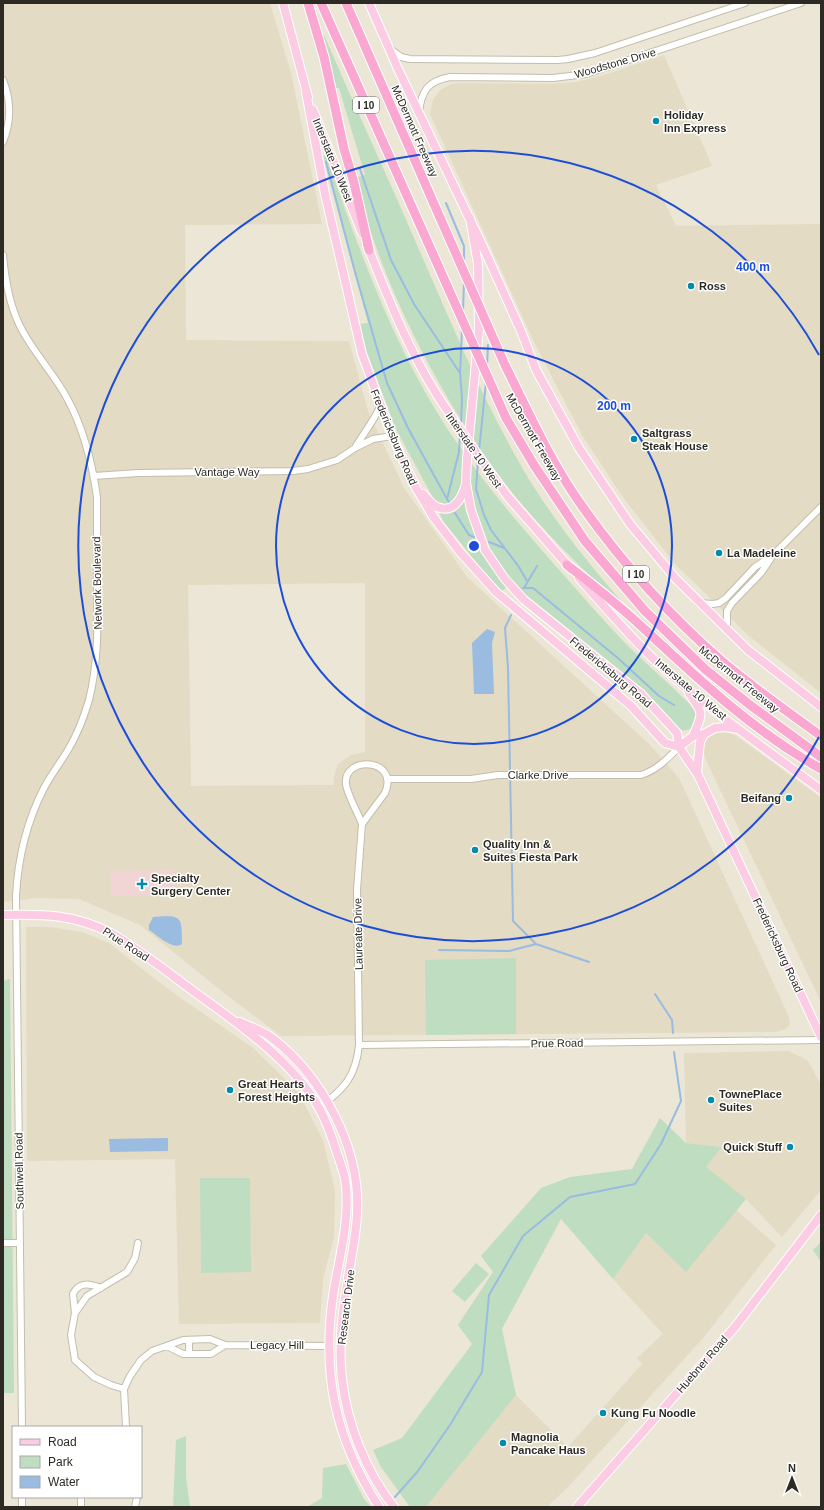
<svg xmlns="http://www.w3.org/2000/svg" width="824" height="1510" font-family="Arial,sans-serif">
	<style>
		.built { fill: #e3dbc3; fill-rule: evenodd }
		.medical { fill: #f0d5d4 }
		.green { fill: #bfddc1 }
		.water { fill: #99bce0 }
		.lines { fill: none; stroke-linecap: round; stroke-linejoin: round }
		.stream { stroke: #99bce0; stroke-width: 2 }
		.minor-casing { stroke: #c3bead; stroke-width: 8 }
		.major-casing { stroke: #fff; stroke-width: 10 }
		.highway-casing { stroke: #fff; stroke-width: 11 }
		.minor { stroke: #fff; stroke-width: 6 }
		.major { stroke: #fccbe4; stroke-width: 8 }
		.highway { stroke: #faa8d2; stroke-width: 9 }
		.major-bridge-casing { stroke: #fff; stroke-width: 10; stroke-linecap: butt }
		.highway-bridge-casing { stroke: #fff; stroke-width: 11; stroke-linecap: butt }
		.major-bridge { stroke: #fccbe4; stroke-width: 8 }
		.highway-bridge { stroke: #faa8d2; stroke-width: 9 }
		.ring { fill: none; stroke: #1d4ed8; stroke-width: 2 }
		.poi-dot { fill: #028baa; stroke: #fff; stroke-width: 1.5 }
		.labels { text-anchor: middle; stroke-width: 3; stroke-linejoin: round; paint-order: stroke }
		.shield { fill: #fff; stroke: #6b6a65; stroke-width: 1 }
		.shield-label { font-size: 10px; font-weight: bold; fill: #2c2a23 }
		.street-label { font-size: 11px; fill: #2c2a23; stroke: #fff }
		.poi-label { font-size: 11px; font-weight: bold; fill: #2c2a23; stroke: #fff; text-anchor: start }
		.centre { fill: #1d4ed8; stroke: #fff; stroke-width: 2 }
		.ring-label { font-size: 12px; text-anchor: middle; font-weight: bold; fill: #1d4ed8; stroke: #fff; stroke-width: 3; stroke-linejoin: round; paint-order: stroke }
	</style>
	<rect width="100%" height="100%" fill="#ebe6d5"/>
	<path class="built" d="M3 3H270L291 73 322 224 185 225 186 340 349 341 368 411 404 488 467 577 650 745 679 778 789 1017 790 1024 786 1029 775 1032 281 1036 224 993 140 925 79 899 35 898 4 902ZM365 583V752L351 755 338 764 334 776V785L191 786 188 585Z
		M664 55 712 166 656 185 676 226 821 224V693L750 637 675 564 622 496 582 435 536 346 430 114 433 100 440 90 451 84 462 83 552 84 577 82 604 75Z
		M719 732H726L735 735 821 798V1002L705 758 703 747 706 739 711 734Z
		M26 927H50L82 932 109 943 172 992 253 1048 298 1092 323 1140 335 1191 334 1237 323 1278 320 1323 179 1324 175 1159 27 1161Z
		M789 1051 808 1061 821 1085V1190L782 1237 746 1199 705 1167 722 1147 686 1143 684 1053Z
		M736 1210 776 1245 703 1338 568 1487 547 1507H426L516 1395 568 1447 642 1364 637 1358 663 1334 613 1279 646 1232 686 1271Z"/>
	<path class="medical" d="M174 870V896H111L110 871Z"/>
	<path class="green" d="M324 35C354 105 387 175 417 245 451 322 482 399 524 471 552 518 587 562 623 603L620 604C573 561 524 512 487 459 439 390 397 310 370 230 364 213 360 195 355 178L365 175 339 88H334L321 36Z
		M323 156H326C362 257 395 353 457 443 488 489 525 531 561 572 582 596 603 620 625 643 648 666 674 687 696 711L697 718 691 729C687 730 684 731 681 730 677 729 653 701 647 695L558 623 511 583 502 591 481 568 443 521 433 498 396 429 366 350 360 324 368 323Z
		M516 958V1034L426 1035 425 960Z
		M10 979 14 1393H3V981Z
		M660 1118 686 1143 722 1147 706 1167 746 1199 686 1272 646 1233 613 1279 561 1219 502 1329 516 1395 426 1507H410L381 1467 373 1450 402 1438 472 1344 458 1325 493 1272 481 1256 541 1188 570 1177 632 1169Z
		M200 1178H250L251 1272 201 1273Z
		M821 1242V1262L813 1250Z
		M476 1263 489 1274 465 1302 452 1291Z
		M186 1436V1477L190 1507H173L176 1440Z
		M346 1464 364 1499 371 1507H307L322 1498 323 1468Z"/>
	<path class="water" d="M487 629 495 632 492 643 494 694H474L472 643Z
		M153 917C182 915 182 916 182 944 173 951 157 935 149 930V925Z
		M168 1138V1151L110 1152 109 1139Z"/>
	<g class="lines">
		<path class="stream" d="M326 162 355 272 387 383 408 428 447 499
			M360 169 391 260 414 304 460 373
			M446 203 464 246V262
			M463 312 464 281
			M487 366 488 345
			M461 424 462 398 460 373 462 329
			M479 451 486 382
			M478 460 476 489 484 515 491 530 519 567 527 581
			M449 502 447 499 459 452 460 434
			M455 513 469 535 474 537
			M489 542 504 548
			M523 588H533L619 659 659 696 674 705
			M524 588 537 566
			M511 615 505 628 508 668 513 921 536 944 589 962
			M439 950 509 951 536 944
			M655 994 672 1020 673 1033
			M395 1497 418 1471 450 1425 482 1372 489 1295 523 1236 570 1197 635 1184 661 1144 681 1101 674 1052"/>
		<defs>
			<path id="minor" d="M390 49 401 57 410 59 558 60 568 59 595 53 745 3
				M3 80C11 100 11 122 3 142
				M419 113C421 91 428 81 450 77L553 78 586 74 801 3
				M3 255C5 278 9 303 19 324 31 350 53 372 67 398 84 429 92 462 97 497 97 529 97 560 97 591 98 628 98 664 89 700 84 717 77 735 68 750 60 763 51 775 44 788 26 823 18 858 16 896L22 1427
				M355 448C363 434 373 422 380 407
				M94 476 138 473 293 471 308 469 337 460 355 448 373 439 392 436
				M699 603 713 604 719 603 726 598 755 567 772 556 821 507
				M727 630V611L732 603 761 573 771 558
				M387 779H471L498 775H641C657 770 667 759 679 747
				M359 1045 821 1040
				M319 1107C344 1090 356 1076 359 1045L357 890 361 837 362 824 385 793C400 758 343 755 346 784 347 794 358 813 362 824
				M3 1243H20
				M75 1313 73 1294C79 1281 90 1284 101 1288
				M189 1340V1354
				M167 1346 183 1354H211L225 1345
				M124 1389 111 1385 94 1377 75 1360 71 1335 75 1313 87 1296 127 1272 135 1258 138 1243
				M126 1427 124 1389 130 1376 141 1360 152 1351 183 1340 210 1339 225 1345 329 1346
				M22 1497V1507
				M81 1499V1507
				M135 1507 137 1497"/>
			<path id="major" d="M283 3 308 97
				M369 3 398 69 484 249 521 331 536 370 579 448 630 524 676 579 748 650 821 707
				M306 92 325 194 362 354 392 436 416 488 434 518 460 552 496 592 631 706 665 743 679 747
				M313 110 362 233
				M470 218 478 264 479 329 467 459 466 483 471 510 485 550 505 579 524 600 640 693 666 721 677 733 679 747 698 775 821 1037
				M367 245C390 303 413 362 449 413
				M485 465 508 497 571 569
				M423 494C427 498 432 505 437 507 454 514 462 498 466 484
				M579 578C611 614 643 652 680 683 725 721 774 755 821 790
				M689 693C704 715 703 712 693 736
				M679 747 693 736 704 734 715 728 725 727 738 729
				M697 772 700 742 704 734
				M3 915C44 914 73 914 111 933 140 950 166 971 193 991 236 1022 293 1061 319 1108 327 1122 332 1137 337 1153 340 1162 343 1170 345 1179 351 1213 340 1256 334 1289 321 1371 334 1437 379 1507
				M240 1022C250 1027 263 1031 272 1038 323 1077 361 1149 357 1214 356 1240 349 1266 346 1292 341 1320 339 1351 342 1379 347 1424 366 1472 394 1507
				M577 1507 735 1327 821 1215"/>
			<path id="highway" d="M308 3 324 57 344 149 354 183 369 250
				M321 3 412 207
				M346 3 434 204
				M505 365C529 413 551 463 582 506 623 564 671 617 724 663 755 689 788 712 821 736
				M506 418 534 465 585 541 645 611 706 670 750 705 821 757
				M567 565C592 584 617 604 640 625 696 677 753 731 821 769"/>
		</defs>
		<use href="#minor" class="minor-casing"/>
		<use href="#major" class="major-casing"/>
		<use href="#highway" class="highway-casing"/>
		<use href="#minor" class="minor"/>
		<use href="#major" class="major"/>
		<use href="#highway" class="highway"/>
		<defs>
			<path id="major-bridge" d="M449 413 485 465"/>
			<path id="highway-bridge" d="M434 204 505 365
				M412 207 506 418"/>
		</defs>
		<use href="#major-bridge" class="major-bridge-casing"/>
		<use href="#highway-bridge" class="highway-bridge-casing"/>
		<use href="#major-bridge" class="major-bridge"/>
		<use href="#highway-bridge" class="highway-bridge"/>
	</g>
	<g class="ring">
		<circle cx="474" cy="546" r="198"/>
		<path d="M819 737A395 395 0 1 1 819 355"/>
	</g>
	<g class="poi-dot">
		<circle cx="656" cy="121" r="4"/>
		<circle cx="691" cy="286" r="4"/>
		<circle cx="634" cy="439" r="4"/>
		<circle cx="719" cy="553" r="4"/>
		<circle cx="789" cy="798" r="4"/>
		<circle cx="475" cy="850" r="4"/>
		<path d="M140 878h4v4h4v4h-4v4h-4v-4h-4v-4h4z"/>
		<circle cx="230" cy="1090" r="4"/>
		<circle cx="711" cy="1100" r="4"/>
		<circle cx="790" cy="1147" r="4"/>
		<circle cx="603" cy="1413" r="4"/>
		<circle cx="503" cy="1443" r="4"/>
	</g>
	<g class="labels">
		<g class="shield">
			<rect x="353" y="97" width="26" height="16" rx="3"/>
			<rect x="623" y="566" width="26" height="16" rx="3"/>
		</g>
		<g class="shield-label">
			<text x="366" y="109">I 10</text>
			<text x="636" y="578">I 10</text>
		</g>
		<g class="street-label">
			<text transform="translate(615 63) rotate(-16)" y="4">Woodstone Drive</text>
			<text transform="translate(415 131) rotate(66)" y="4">McDermott Freeway</text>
			<text transform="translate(333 160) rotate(68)" y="4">Interstate 10 West</text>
			<text transform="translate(394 437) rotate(67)" y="4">Fredericksburg Road</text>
			<text transform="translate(534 437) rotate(60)" y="4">McDermott Freeway</text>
			<text transform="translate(474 450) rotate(55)" y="4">Interstate 10 West</text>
			<text x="227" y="476">Vantage Way</text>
			<text transform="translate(97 583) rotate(-91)" y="4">Network Boulevard</text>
			<text transform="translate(611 672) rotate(40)" y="4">Fredericksburg Road</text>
			<text transform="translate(739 679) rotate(39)" y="4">McDermott Freeway</text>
			<text transform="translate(691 689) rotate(40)" y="4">Interstate 10 West</text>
			<text x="538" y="779">Clarke Drive</text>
			<text transform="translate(358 934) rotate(-91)" y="4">Laureate Drive</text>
			<text transform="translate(126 944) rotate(33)" y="4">Prue Road</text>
			<text transform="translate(778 945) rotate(65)" y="4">Fredericksburg Road</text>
			<text transform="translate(557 1043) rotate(-1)" y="4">Prue Road</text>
			<text transform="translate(19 1171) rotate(-91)" y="4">Southwell Road</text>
			<text transform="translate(346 1307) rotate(-83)" y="4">Research Drive</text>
			<text x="277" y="1349">Legacy Hill</text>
			<text transform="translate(702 1364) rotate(-49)" y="4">Huebner Road</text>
		</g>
		<g class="poi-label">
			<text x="664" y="119">Holiday<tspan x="664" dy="13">Inn Express</tspan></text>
			<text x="699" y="290">Ross</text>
			<text x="642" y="437">Saltgrass<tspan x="642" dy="13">Steak House</tspan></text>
			<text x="727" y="557">La Madeleine</text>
			<text x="781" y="802" text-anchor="end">Beifang</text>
			<text x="483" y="848">Quality Inn &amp;<tspan x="483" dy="13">Suites Fiesta Park</tspan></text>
			<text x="151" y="882">Specialty<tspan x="151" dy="13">Surgery Center</tspan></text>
			<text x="238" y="1088">Great Hearts<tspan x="238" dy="13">Forest Heights</tspan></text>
			<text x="719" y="1098">TownePlace<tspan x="719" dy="13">Suites</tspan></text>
			<text x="782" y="1151" text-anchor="end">Quick Stuff</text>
			<text x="611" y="1417">Kung Fu Noodle</text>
			<text x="511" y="1441">Magnolia<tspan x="511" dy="13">Pancake Haus</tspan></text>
		</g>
	</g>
	<circle cx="474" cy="546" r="6" class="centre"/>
	<g class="ring-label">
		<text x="753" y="271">400 m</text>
		<text x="614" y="410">200 m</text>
	</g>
	<rect width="824" height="1510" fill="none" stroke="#2c2a23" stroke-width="8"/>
	<rect x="12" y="1426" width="130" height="72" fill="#ffffff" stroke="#abaaa7"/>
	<rect x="20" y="1439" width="20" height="6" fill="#fccbe4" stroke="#abaaa7"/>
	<text x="48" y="1446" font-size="12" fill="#2c2a23">Road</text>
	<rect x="20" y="1456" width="20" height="12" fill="#bfddc1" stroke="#abaaa7"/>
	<text x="48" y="1466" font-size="12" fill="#2c2a23">Park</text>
	<rect x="20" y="1476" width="20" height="12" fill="#99bce0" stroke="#abaaa7"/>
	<text x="48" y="1486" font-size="12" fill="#2c2a23">Water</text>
	<g transform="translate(792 1478)" stroke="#ffffff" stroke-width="3" paint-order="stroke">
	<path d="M0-3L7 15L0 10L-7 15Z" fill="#2c2a23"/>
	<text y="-6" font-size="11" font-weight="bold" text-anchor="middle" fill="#2c2a23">N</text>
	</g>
</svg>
